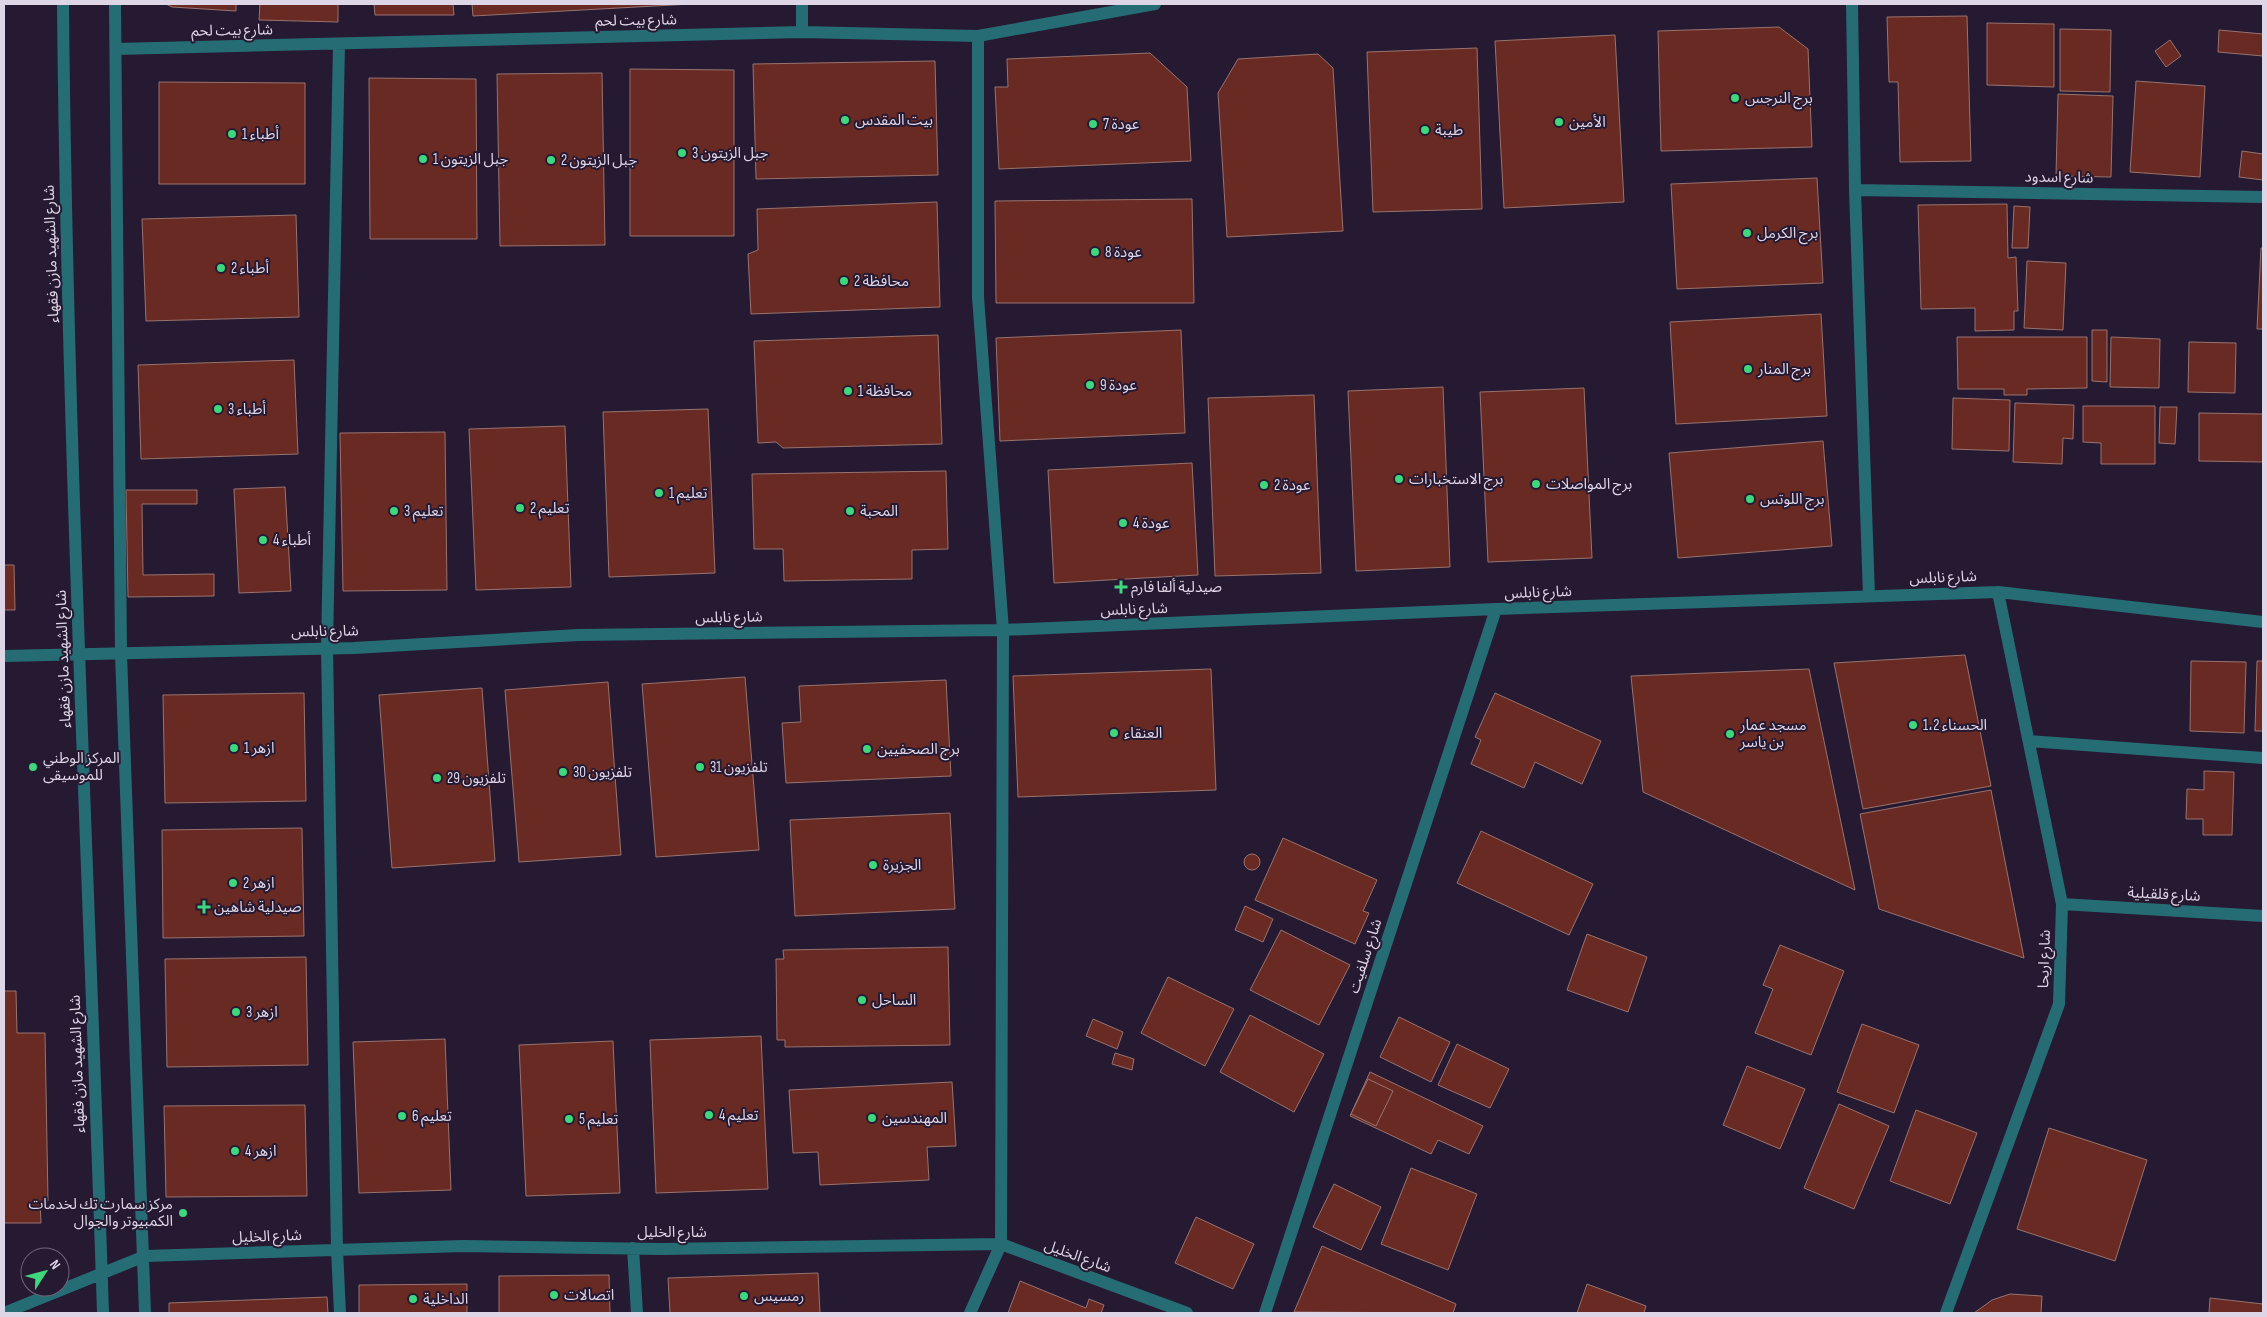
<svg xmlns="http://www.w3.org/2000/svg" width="2267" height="1317" font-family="'Sofia Sans Condensed','Noto Sans Arabic',sans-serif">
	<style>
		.building { fill: #6a2a24; stroke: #98736e }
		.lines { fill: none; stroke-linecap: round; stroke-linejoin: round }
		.minor { stroke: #266c74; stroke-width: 12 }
		.poi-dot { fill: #3fd77d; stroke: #261932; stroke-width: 2 }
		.labels { text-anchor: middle; stroke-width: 4; stroke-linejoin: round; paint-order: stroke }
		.street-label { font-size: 15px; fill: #ded6e7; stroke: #261932 }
		.poi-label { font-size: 15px; fill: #ded6e7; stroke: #261932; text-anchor: start }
	</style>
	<rect width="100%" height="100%" fill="#261932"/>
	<path class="building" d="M166 4H236V11L172 7Z
		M260 4H338V22L259 20Z
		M374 4H453L454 15H375Z
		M472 4H691L473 16Z
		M1967 16 1971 161 1900 162 1898 82H1889L1887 17Z
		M1987 23 2054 24V87L1987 85Z
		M1779 27 1808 49 1812 147 1661 151 1658 31Z
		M2060 29 2111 30 2110 92 2060 91Z
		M2219 30 2263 34V56L2218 52Z
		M1615 35 1624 202 1504 208 1495 41Z
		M2170 40 2181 56 2166 67 2155 51Z
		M1477 48 1482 209 1373 212 1367 52Z
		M1150 53 1187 87 1191 161 999 169 995 87H1008L1007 59Z
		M1318 54 1333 68 1343 231 1227 237 1218 93 1238 59Z
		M935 61 938 175 756 179 753 64Z
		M630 69 734 70V236H630Z
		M602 73 605 245 500 246 497 74Z
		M369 78 476 79 477 239H370Z
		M2136 81 2205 86 2200 177 2130 172Z
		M159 82 305 83V184H159Z
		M2058 94 2113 96 2111 177 2056 176Z
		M2242 151 2263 154V180L2239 177Z
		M1817 178 1823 283 1677 289 1671 184Z
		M1192 199 1194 303H996L995 201Z
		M937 202 940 307 751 314 748 254 758 250 757 209Z
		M2007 204 2008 258 2016 257 2018 311H2014V330L1975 331V308L1921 309 1918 205Z
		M2014 206 2030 207 2028 248H2012Z
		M296 215 299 317 146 321 142 219Z
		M2261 248H2263V329H2257Z
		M2027 261 2066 263 2063 330 2024 328Z
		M1821 314 1827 416 1676 424 1670 322Z
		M1181 330 1185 433 1000 441 996 338Z
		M2092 330H2107V382L2092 381Z
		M938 335 942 444 783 448 776 442 758 443 754 341Z
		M1957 337H2087V388L2027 389V395H2004V389H1958Z
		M2111 337 2160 339 2159 388 2110 387Z
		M2189 342 2236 343 2235 393 2188 392Z
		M294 360 298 454 141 459 138 365Z
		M1443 387 1450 567 1356 571 1348 391Z
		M1584 388 1592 558 1488 562 1480 392Z
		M1314 395 1321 573 1215 576 1208 398Z
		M1953 398 2010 400 2009 451 1952 449Z
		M2015 403 2074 405 2073 439 2063 438 2062 464 2013 462Z
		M2083 406H2155V464H2101V443L2083 442Z
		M2160 407H2177L2175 444 2159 443Z
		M708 409 715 573 609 577 603 412Z
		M2199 413 2263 414V462L2199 461Z
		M565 426 571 587 476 590 469 429Z
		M445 432 447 590 343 591 340 433Z
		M1823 441 1832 546 1678 558 1669 453Z
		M1192 463 1198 575 1054 583 1048 470Z
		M946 471 948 549 912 550V579L784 581 783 549H754L752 474Z
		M285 487 291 591 239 593 234 489Z
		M126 490H197V504H142L143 575 214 574V596L128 597Z
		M4 565H14L15 610H4Z
		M1965 655 1991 786 1863 809 1834 663Z
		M2191 661 2246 662 2244 733 2190 731Z
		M2257 661H2263V731H2255Z
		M1211 669 1216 790 1018 797 1013 676Z
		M1809 669 1855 890 1643 792 1631 676Z
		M745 677 759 850 656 857 642 684Z
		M946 680 951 776 786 783 782 723 801 722 799 686Z
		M608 682 621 855 519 862 505 690Z
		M482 688 495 861 392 868 379 695Z
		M304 693 306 801 165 803 163 695Z
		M1495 693 1601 741 1582 784 1535 762 1524 788 1471 764 1481 740 1475 737Z
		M2204 771 2234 772 2232 835H2203V819H2186L2187 789 2204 790Z
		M1991 790 2024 958 1879 909 1860 814Z
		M950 813 955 909 795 916 790 820Z
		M302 828 304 936 163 938 162 830Z
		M1481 831 1593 884 1569 935 1457 883Z
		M1283 838 1377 880 1363 911 1369 913 1355 944 1255 900Z
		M1244 862a8 8 0 1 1 16 0a8 8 0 1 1-16 0Z
		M1245 906 1273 919 1263 942 1235 930Z
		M1281 930 1350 965 1319 1025 1250 990Z
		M1587 934 1647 957 1628 1012 1567 990Z
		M1780 945 1844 971 1811 1055 1755 1033 1773 989 1763 985Z
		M948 947 950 1045 785 1047V1040H777L776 959H784L783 950Z
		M306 957 308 1065 167 1067 165 959Z
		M1168 977 1234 1009 1205 1066 1141 1033Z
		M4 991H16L17 1033H45L48 1201 40 1202 41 1223H4Z
		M1250 1015 1324 1054 1294 1112 1220 1072Z
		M1399 1017 1450 1042 1431 1082 1380 1057Z
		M1093 1019 1123 1032 1117 1049 1086 1036Z
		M1862 1024 1919 1045 1894 1113 1837 1092Z
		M761 1036 768 1189 656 1193 650 1040Z
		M445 1039 451 1190 359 1193 353 1042Z
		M613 1041 620 1193 526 1196 519 1045Z
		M1457 1044 1509 1069 1490 1108 1438 1085Z
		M1115 1053 1134 1059 1132 1070 1112 1064Z
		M1747 1066 1805 1089 1780 1149 1723 1125Z
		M1370 1072 1483 1126 1469 1154 1438 1140 1431 1154 1350 1116Z
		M1368 1079 1393 1091 1376 1126 1351 1114Z
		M952 1082 956 1146 927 1147 929 1180 820 1185 818 1152 793 1153 789 1090Z
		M1839 1104 1889 1126 1854 1209 1804 1188Z
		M305 1105 307 1196 166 1197 164 1106Z
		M1916 1110 1977 1133 1950 1204 1890 1181Z
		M2049 1128 2147 1160 2115 1261 2017 1229Z
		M1411 1168 1477 1194 1448 1270 1381 1244Z
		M1334 1184 1381 1207 1361 1250 1313 1227Z
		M1196 1217 1254 1244 1233 1289 1175 1263Z
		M1322 1246 1456 1304 1453 1313 1294 1312Z
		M818 1273 820 1313H670L668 1278Z
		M609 1275 610 1313H499V1276Z
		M1020 1281 1086 1308 1089 1299 1104 1305 1101 1313H1008Z
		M467 1284V1313H359V1285Z
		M1587 1284 1646 1306 1644 1313H1577Z
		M2010 1294 2042 1296 2041 1313H1974L1992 1300Z
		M327 1297 328 1313H169V1303Z
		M2210 1298 2263 1304V1313H2209Z"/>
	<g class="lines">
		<path class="minor" d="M63 4C67 440 89 877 103 1313
			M115 4 121 654 145 1313
			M802 4V32
			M1852 4 1855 190 1869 596
			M339 44 327 647 337 1250 340 1313
			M116 49 802 32 978 36 1155 4
			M1855 190 2263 197
			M4 656 354 648 578 635 1003 630 1496 609 1998 592 2263 622
			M2030 741 2263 758
			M2062 904 2263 916
			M633 1248 637 1313
			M4 1313 145 1256 464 1246 661 1249 1001 1244 1187 1313
			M970 1313 1001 1244 1003 630 978 297V36
			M1265 1313 1496 609
			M1946 1313 2059 1004 2062 904 1998 592"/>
	</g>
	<g class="poi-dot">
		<circle cx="1735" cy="98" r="5"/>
		<circle cx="845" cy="120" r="5"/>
		<circle cx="1559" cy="122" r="5"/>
		<circle cx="1093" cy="124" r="5"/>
		<circle cx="1425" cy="130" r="5"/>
		<circle cx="232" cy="134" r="5"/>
		<circle cx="682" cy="153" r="5"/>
		<circle cx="423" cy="159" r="5"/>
		<circle cx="551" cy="160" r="5"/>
		<circle cx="1747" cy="233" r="5"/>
		<circle cx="1095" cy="252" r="5"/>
		<circle cx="221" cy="268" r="5"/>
		<circle cx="844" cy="281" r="5"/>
		<circle cx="1748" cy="369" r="5"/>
		<circle cx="1090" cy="385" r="5"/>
		<circle cx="848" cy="391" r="5"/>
		<circle cx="218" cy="409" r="5"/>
		<circle cx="1399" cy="479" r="5"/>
		<circle cx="1536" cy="484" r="5"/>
		<circle cx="1264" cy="485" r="5"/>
		<circle cx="659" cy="493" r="5"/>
		<circle cx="1750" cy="499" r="5"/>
		<circle cx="520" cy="508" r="5"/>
		<circle cx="394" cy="511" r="5"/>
		<circle cx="850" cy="511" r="5"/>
		<circle cx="1123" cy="523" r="5"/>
		<circle cx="263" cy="540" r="5"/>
		<path d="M1118.5 579.5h5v5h5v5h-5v5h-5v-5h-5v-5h5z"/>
		<circle cx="1913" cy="725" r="5"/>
		<circle cx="1114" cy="733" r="5"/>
		<circle cx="1730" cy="734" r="5"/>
		<circle cx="234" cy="748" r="5"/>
		<circle cx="867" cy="749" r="5"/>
		<circle cx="33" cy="767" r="5"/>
		<circle cx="700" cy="767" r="5"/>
		<circle cx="563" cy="772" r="5"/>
		<circle cx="437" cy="778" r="5"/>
		<circle cx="873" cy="865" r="5"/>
		<circle cx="233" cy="883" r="5"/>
		<path d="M201.5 899.5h5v5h5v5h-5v5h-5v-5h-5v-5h5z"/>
		<circle cx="862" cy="1000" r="5"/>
		<circle cx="236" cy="1012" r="5"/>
		<circle cx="709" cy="1115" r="5"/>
		<circle cx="402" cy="1116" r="5"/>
		<circle cx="872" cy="1118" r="5"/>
		<circle cx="569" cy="1119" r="5"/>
		<circle cx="235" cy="1151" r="5"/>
		<circle cx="183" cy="1213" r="5"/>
		<circle cx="554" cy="1295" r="5"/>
		<circle cx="744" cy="1296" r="5"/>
		<circle cx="413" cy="1299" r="5"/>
	</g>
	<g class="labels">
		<g class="street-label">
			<text transform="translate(636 20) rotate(-1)" y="5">شارع بيت لحم</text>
			<text transform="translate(232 30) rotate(-1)" y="5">شارع بيت لحم</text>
			<text transform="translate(2059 177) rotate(1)" y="5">شارع اسدود</text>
			<text transform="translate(51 254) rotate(-92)" y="5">شارع الشهيد مازن فقهاء</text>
			<text transform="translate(1943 577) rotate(-2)" y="5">شارع نابلس</text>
			<text transform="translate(1538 592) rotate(-2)" y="5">شارع نابلس</text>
			<text transform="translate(1134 609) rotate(-2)" y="5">شارع نابلس</text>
			<text transform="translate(729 617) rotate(-1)" y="5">شارع نابلس</text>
			<text transform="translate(325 631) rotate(-1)" y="5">شارع نابلس</text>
			<text transform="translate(63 659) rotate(-92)" y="5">شارع الشهيد مازن فقهاء</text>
			<text transform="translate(2164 894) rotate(3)" y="5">شارع قلقيلية</text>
			<text transform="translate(1365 956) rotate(-72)" y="5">شارع سلفيت</text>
			<text transform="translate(2044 959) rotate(-88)" y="5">شارع اريحا</text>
			<text transform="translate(77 1064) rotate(-92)" y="5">شارع الشهيد مازن فقهاء</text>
			<text x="672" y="1237">شارع الخليل</text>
			<text transform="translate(267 1236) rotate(-2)" y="5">شارع الخليل</text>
			<text transform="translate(1078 1256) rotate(20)" y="5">شارع الخليل</text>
		</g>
		<g class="poi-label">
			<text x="1745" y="103">برج النرجس</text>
			<text x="855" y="125">بيت المقدس</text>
			<text x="1569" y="127">الأمين</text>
			<text x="1103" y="129">عودة 7</text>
			<text x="1435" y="135">طيبة</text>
			<text x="242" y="139">أطباء 1</text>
			<text x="692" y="158">جبل الزيتون 3</text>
			<text x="433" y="164">جبل الزيتون 1</text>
			<text x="561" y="165">جبل الزيتون 2</text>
			<text x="1757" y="238">برج الكرمل</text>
			<text x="1105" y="257">عودة 8</text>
			<text x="231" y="273">أطباء 2</text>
			<text x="854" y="286">محافظة 2</text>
			<text x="1758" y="374">برج المنار</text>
			<text x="1100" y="390">عودة 9</text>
			<text x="858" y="396">محافظة 1</text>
			<text x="228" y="414">أطباء 3</text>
			<text x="1409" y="484">برج الاستخبارات</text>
			<text x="1546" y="489">برج المواصلات</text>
			<text x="1274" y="490">عودة 2</text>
			<text x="669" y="498">تعليم 1</text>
			<text x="1760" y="504">برج اللوتس</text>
			<text x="530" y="513">تعليم 2</text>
			<text x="404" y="516">تعليم 3</text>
			<text x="860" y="516">المحبة</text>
			<text x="1133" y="528">عودة 4</text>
			<text x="273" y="545">أطباء 4</text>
			<text x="1131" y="592">صيدلية ألفا فارم</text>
			<text x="1740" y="730">مسجد عمار<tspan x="1740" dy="17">بن ياسر</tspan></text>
			<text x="1923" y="730">الحسناء 1،2</text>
			<text x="1124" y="738">العنقاء</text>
			<text x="244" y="753">ازهر 1</text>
			<text x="877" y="754">برج الصحفيين</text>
			<text x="43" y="763">المركز الوطني<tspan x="43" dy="17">للموسيقى</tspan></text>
			<text x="710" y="772">تلفزيون 31</text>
			<text x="573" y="777">تلفزيون 30</text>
			<text x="447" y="783">تلفزيون 29</text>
			<text x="883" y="870">الجزيرة</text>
			<text x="243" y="888">ازهر 2</text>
			<text x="214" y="912">صيدلية شاهين</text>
			<text x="872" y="1005">الساحل</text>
			<text x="246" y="1017">ازهر 3</text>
			<text x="719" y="1120">تعليم 4</text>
			<text x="412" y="1121">تعليم 6</text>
			<text x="882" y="1123">المهندسين</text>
			<text x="579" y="1124">تعليم 5</text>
			<text x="245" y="1156">ازهر 4</text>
			<text x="173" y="1209" text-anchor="end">مركز سمارت تك لخدمات<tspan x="173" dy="17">الكمبيوتر والجوال</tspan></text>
			<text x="564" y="1300">اتصالات</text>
			<text x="754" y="1301">رمسيس</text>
			<text x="423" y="1304">الداخلية</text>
		</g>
	</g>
	<rect width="2267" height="1317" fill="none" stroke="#ded6e7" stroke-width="10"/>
	<g transform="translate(45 1272) rotate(54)"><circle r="24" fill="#261932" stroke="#70657a"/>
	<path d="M0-4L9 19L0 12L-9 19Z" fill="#3fd77d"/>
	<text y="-8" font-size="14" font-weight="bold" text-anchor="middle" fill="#ded6e7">N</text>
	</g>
</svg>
